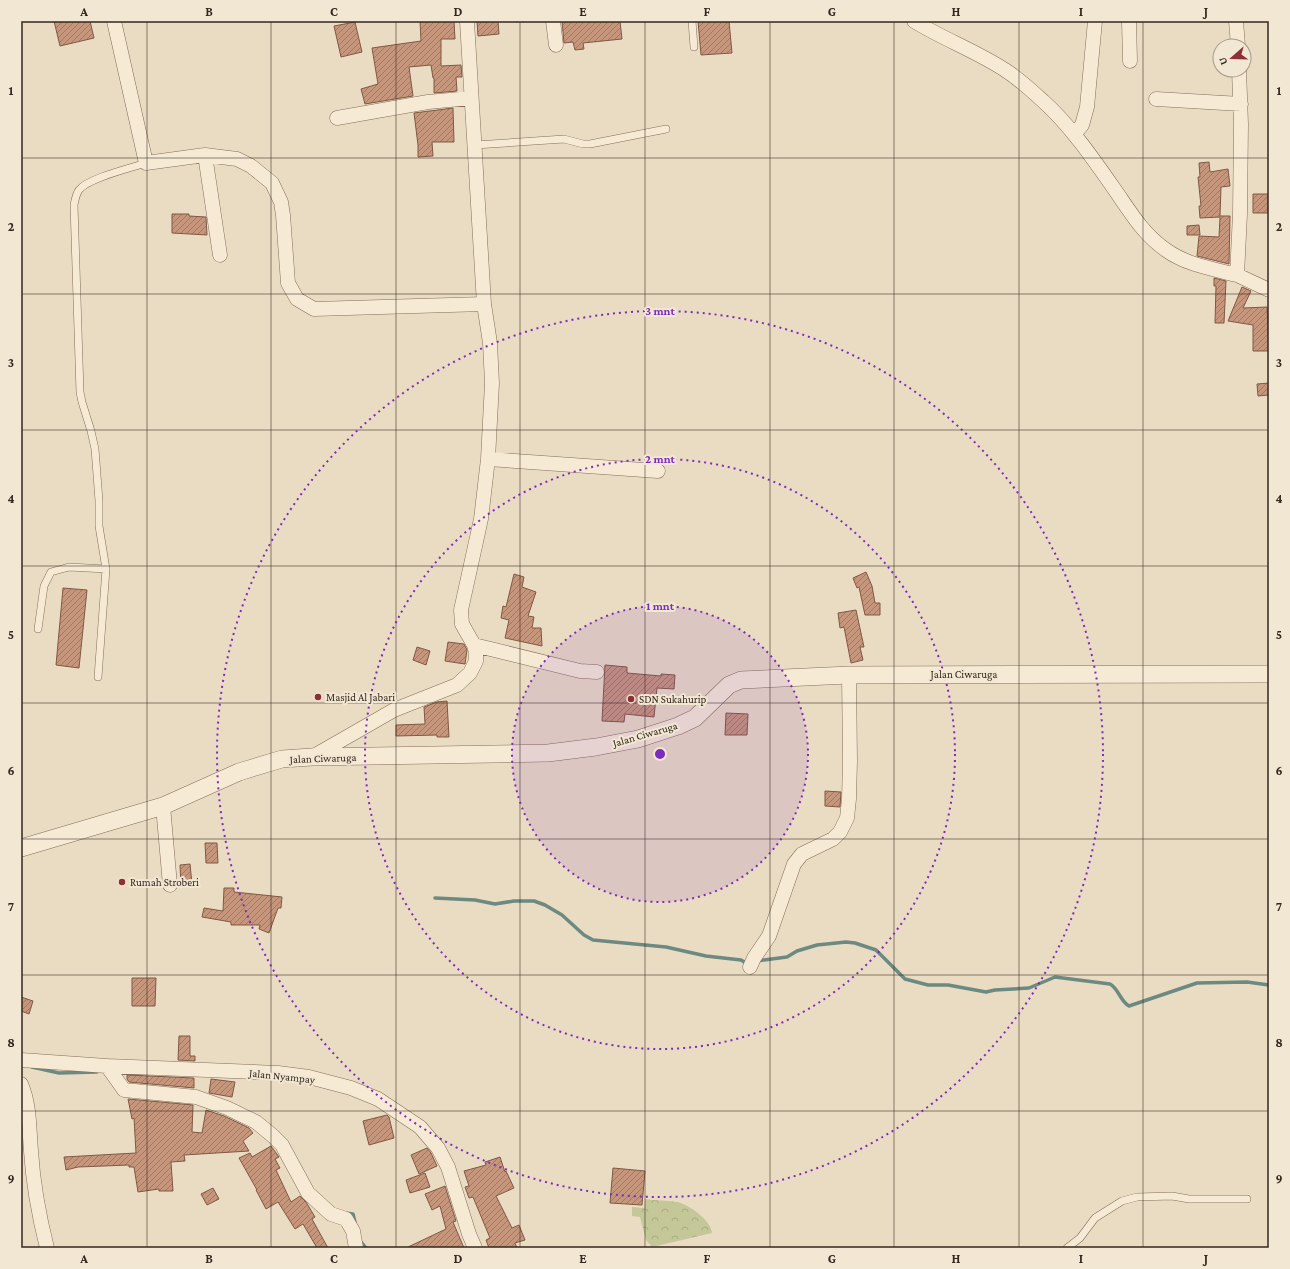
<svg xmlns="http://www.w3.org/2000/svg" width="1290" height="1269" font-family="'Crimson Pro',serif">
	<style>
		.park { fill: url(#park-crowns) }
		.lines { fill: none; stroke-linecap: round; stroke-linejoin: round }
		.stream { stroke: #6c8a81; stroke-width: 3.5 }
		.building { fill: url(#building-hatch); stroke: #805843 }
		.service-casing { stroke: #836e5b; stroke-width: 8 }
		.minor-casing { stroke: #836e5b; stroke-width: 15 }
		.tertiary-casing { stroke: #836e5b; stroke-width: 18 }
		.service { stroke: #f6ead5; stroke-width: 7 }
		.minor { stroke: #f6ead5; stroke-width: 14 }
		.tertiary { stroke: #f6ead5; stroke-width: 17 }
		.grid { fill: none; stroke: #34271e; stroke-width: 1; stroke-opacity: 0.55 }
		.ring { fill: none; stroke: #7b2cbf; stroke-width: 2; stroke-dasharray: 2 4 }
		.poi-dot { fill: #8d3036; stroke: #f2e7d2; stroke-width: 1.5 }
		.labels { text-anchor: middle; stroke-width: 4; stroke-linejoin: round; paint-order: stroke }
		.street-label { font-size: 11px; fill: #34271e; stroke: #f2e7d2 }
		.poi-label { font-size: 11px; fill: #34271e; stroke: #f2e7d2; text-anchor: start }
		.centre { fill: #7b2cbf; stroke: #f2e7d2; stroke-width: 2 }
		.ring-label { font-size: 12px; text-anchor: middle; font-weight: bold; fill: #7b2cbf; stroke: #f2e7d2; stroke-width: 4; stroke-linejoin: round; paint-order: stroke }
		.neatline { fill: none; stroke: #34271e; stroke-width: 1.5 }
		.grid-label { font-size: 13px; text-anchor: middle; font-weight: bold; fill: #34271e }
	</style>
	<defs>
		<pattern id="park-crowns" width="20" height="18" patternUnits="userSpaceOnUse"><rect width="20" height="18" fill="#c4c798"/><path d="M2 6a3 3 0 1 1 6 0M12 15a3 3 0 1 1 6 0" fill="none" stroke="#a9ab83"/></pattern>
		<pattern id="building-hatch" width="6" height="6" patternUnits="userSpaceOnUse"><rect width="6" height="6" fill="#c5967b"/><path d="M-1 1l2-2M0 6l6-6M5 7l2-2" fill="none" stroke="#a17a64"/></pattern>
	</defs>
	<rect width="100%" height="100%" fill="#eadcc3"/>
	<path class="park" d="M645 1199C655 1201 666 1200 676 1202 689 1204 711 1220 712 1233L652 1247 646 1240 640 1217 632 1216V1207L644 1208Z"/>
	<g class="lines">
		<path class="stream" d="M435 898 475 900 495 904 514 901H534L545 905 562 915 584 935 593 940 666 947 706 956 741 960 746 963 748 962
			M757 961 787 957 797 951 817 945 846 942 855 943 876 950 905 979 928 985H948L986 992 995 990 1029 988 1055 977 1110 984C1119 989 1120 1001 1129 1006L1197 983 1247 982 1269 985
			M32 1067 59 1073 97 1072
			M345 1213 353 1214 355 1222
			M360 1241 366 1248"/>
	</g>
	<path class="building" d="M54 21H90L94 38 60 46Z
		M420 21H454L455 39H441V66L461 65 462 77H456L457 91 434 93V78H433L431 65 409 67 413 96 365 104 361 89 378 84 372 48 421 41Z
		M477 21H498L499 34 478 36Z
		M562 21H620L622 39 583 43 584 49 575 50 573 42 564 43Z
		M698 21H729L732 53 701 55Z
		M355 22 362 52 341 57 334 26Z
		M453 108 454 142H432L433 156 418 157V145L414 113Z
		M1209 162 1210 172 1228 169 1230 186 1221 187 1220 216H1230L1229 264 1197 256 1199 236 1219 237 1220 217 1200 218 1199 206H1201L1198 177H1200L1199 163Z
		M1253 194H1268V213H1253Z
		M172 214H189V216L206 217 207 235 172 233Z
		M1199 225 1200 235H1187V226Z
		M1214 278 1226 281 1224 323H1215L1216 286H1214Z
		M1242 287 1251 291 1243 308 1267 307 1269 351H1253V325L1228 321Z
		M1269 383V395L1258 396 1257 384Z
		M866 572 872 586 875 603H880V615H865L859 587 857 588 853 578Z
		M514 574 524 577 522 587 536 592 528 616 534 617 532 628H541L542 646 505 638 509 620 501 618 503 606 506 607Z
		M63 588 87 590 79 668 56 665Z
		M856 610 864 647H860L863 660 851 663 844 627 840 628 838 613Z
		M448 642 464 644 467 650 465 664 445 661Z
		M417 647 430 651 426 665 413 660Z
		M605 665 627 667V673L661 676V674L675 675 674 689 657 688 654 717 625 714 624 722 602 721Z
		M447 701 449 737H437V735L396 736V725L425 724 424 707 437 702Z
		M726 713 748 714 747 735H725Z
		M825 791 841 792 840 807 825 806Z
		M205 843H217L218 863H206Z
		M190 864 192 884 181 885 180 865Z
		M224 888H234V892L282 897 281 908H278L269 933 259 929 260 925H231V922L202 917 204 908 223 911Z
		M132 978H156L155 1006H132Z
		M21 997 33 1001 29 1014 21 1011Z
		M179 1036H190V1056H195V1061L178 1060Z
		M127 1075 194 1078V1088L129 1082 127 1079Z
		M211 1079 235 1082 232 1097 209 1093Z
		M128 1099 193 1105 192 1132 202 1133 206 1110 224 1116 249 1128 253 1133 243 1141 249 1151 184 1155 185 1161 171 1162 173 1191H159V1189L138 1192 134 1167H129V1165L78 1167 66 1170 64 1157 136 1153 134 1118 132 1119Z
		M387 1115 389 1117 394 1138 369 1145 363 1121Z
		M271 1146 279 1157 275 1159 280 1168 276 1170 291 1202 300 1196 306 1202 315 1217 312 1219 328 1248H317L303 1224 295 1229 278 1202 266 1209 256 1190H257L239 1158 250 1153 252 1157Z
		M427 1148 431 1153 437 1166 419 1174 411 1155Z
		M500 1157 505 1172 506 1171 514 1188 496 1196 512 1228 519 1225 525 1240 515 1243 517 1248H489L486 1240 490 1238 473 1197 469 1198 465 1187 469 1186 464 1171 486 1165 485 1162Z
		M613 1168 645 1171 642 1205 610 1203Z
		M425 1173 430 1187 410 1193 406 1180Z
		M445 1186 456 1221 453 1222 464 1248H406L446 1229 440 1206 432 1210 425 1194Z
		M213 1188 219 1199 207 1205 201 1194Z"/>
	<g class="lines">
		<defs>
			<path id="service" d="M692 21 694 47
				M475 145 564 139 583 144H590L666 129
				M38 629 44 586 51 572 69 567 106 569
				M98 677 106 569 99 526V501L95 449 91 431 82 402 80 392 74 205C75 200 76 194 79 190 88 178 131 168 146 163
				M1067 1248 1080 1238 1095 1218 1122 1201 1137 1197 1172 1196 1189 1199H1247"/>
			<path id="minor" d="M114 21 146 163 205 155 237 159 251 166 272 183 281 202 283 215 288 283 297 299 314 309 484 304
				M553 21 556 45
				M914 21C943 39 976 51 1005 70 1018 78 1031 90 1043 101 1070 125 1094 160 1115 190 1131 213 1143 234 1166 250 1187 265 1213 269 1237 275
				M1129 21 1130 61
				M1236 21 1238 46
				M1239 70 1241 124 1240 214 1237 275 1269 290
				M1156 99 1241 104
				M337 118 428 102 471 98
				M1074 134 1082 125 1087 107 1095 21
				M205 155 220 255
				M488 459 658 471
				M474 645 580 671 597 672
				M312 757 394 710 457 685 470 673 476 661V652L474 645 462 624 461 610 481 519 488 459 492 383 490 343 484 304 467 21
				M163 806 170 885
				M750 967 754 958 769 936 794 864 802 854 833 839 840 832 847 818 849 799 850 761 849 675
				M21 1060 107 1066 278 1073 309 1077 351 1088 378 1099 420 1127 438 1148 448 1167 469 1234 475 1248
				M107 1066 124 1090 196 1097 227 1108 256 1122 273 1136 282 1145 308 1193 331 1214 346 1219 353 1231 356 1248
				M21 1084C30 1105 29 1128 31 1151 33 1183 39 1216 47 1248"/>
			<path id="tertiary" d="M21 848 163 806 239 772 282 759 312 757 548 753 596 747 638 739 678 726 695 718 729 685 741 680 849 675 1269 674"/>
		</defs>
		<use href="#service" class="service-casing"/>
		<use href="#minor" class="minor-casing"/>
		<use href="#tertiary" class="tertiary-casing"/>
		<use href="#service" class="service"/>
		<use href="#minor" class="minor"/>
		<use href="#tertiary" class="tertiary"/>
	</g>
	<path class="grid" d="M147 21V1248M271 21V1248M396 21V1248M520 21V1248M645 21V1248M770 21V1248M894 21V1248M1019 21V1248M1143 21V1248M21 158H1269M21 294H1269M21 430H1269M21 566H1269M21 703H1269M21 839H1269M21 975H1269M21 1111H1269"/>
	<circle cx="660" cy="754" r="148" fill="#7b2cbf" fill-opacity=".12"/>
	<g class="ring">
		<circle cx="660" cy="754" r="148"/>
		<circle cx="660" cy="754" r="295"/>
		<circle cx="660" cy="754" r="443"/>
	</g>
	<g class="poi-dot">
		<circle cx="318" cy="697" r="4"/>
		<circle cx="631" cy="699" r="4"/>
		<circle cx="122" cy="882" r="4"/>
	</g>
	<g class="labels">
		<g class="street-label">
			<text x="964" y="678">Jalan Ciwaruga</text>
			<text transform="translate(645 734) rotate(-16)" y="4">Jalan Ciwaruga</text>
			<text transform="translate(323 758) rotate(-2)" y="4">Jalan Ciwaruga</text>
			<text transform="translate(282 1076) rotate(6)" y="4">Jalan Nyampay</text>
		</g>
		<g class="poi-label">
			<text x="326" y="701">Masjid Al Jabari</text>
			<text x="639" y="703">SDN Sukahurip</text>
			<text x="130" y="886">Rumah Stroberi</text>
		</g>
	</g>
	<circle cx="660" cy="754" r="6" class="centre"/>
	<g class="ring-label">
		<text x="660" y="315">3 mnt</text>
		<text x="660" y="463">2 mnt</text>
		<text x="660" y="610">1 mnt</text>
	</g>
	<rect width="1290" height="1269" fill="none" stroke="#f2e7d2" stroke-width="44"/>
	<g transform="translate(1232 58) rotate(250)"><circle r="19" fill="#f2e7d2" stroke="#a69a8a"/>
	<path d="M0-3L7 15L0 10L-7 15Z" fill="#8d3036"/>
	<text y="-6" font-size="11" font-weight="bold" text-anchor="middle" fill="#34271e">U</text>
	</g>
	<rect x="22" y="22" width="1246" height="1225" class="neatline"/>
	<g class="grid-label">
		<text x="84" y="16">A</text>
		<text x="209" y="16">B</text>
		<text x="334" y="16">C</text>
		<text x="458" y="16">D</text>
		<text x="583" y="16">E</text>
		<text x="707" y="16">F</text>
		<text x="832" y="16">G</text>
		<text x="956" y="16">H</text>
		<text x="1081" y="16">I</text>
		<text x="1206" y="16">J</text>
		<text x="11" y="95">1</text>
		<text x="1279" y="95">1</text>
		<text x="11" y="231">2</text>
		<text x="1279" y="231">2</text>
		<text x="11" y="367">3</text>
		<text x="1279" y="367">3</text>
		<text x="11" y="503">4</text>
		<text x="1279" y="503">4</text>
		<text x="11" y="639">5</text>
		<text x="1279" y="639">5</text>
		<text x="11" y="775">6</text>
		<text x="1279" y="775">6</text>
		<text x="11" y="911">7</text>
		<text x="1279" y="911">7</text>
		<text x="11" y="1047">8</text>
		<text x="1279" y="1047">8</text>
		<text x="11" y="1183">9</text>
		<text x="1279" y="1183">9</text>
		<text x="84" y="1263">A</text>
		<text x="209" y="1263">B</text>
		<text x="334" y="1263">C</text>
		<text x="458" y="1263">D</text>
		<text x="583" y="1263">E</text>
		<text x="707" y="1263">F</text>
		<text x="832" y="1263">G</text>
		<text x="956" y="1263">H</text>
		<text x="1081" y="1263">I</text>
		<text x="1206" y="1263">J</text>
	</g>
</svg>
